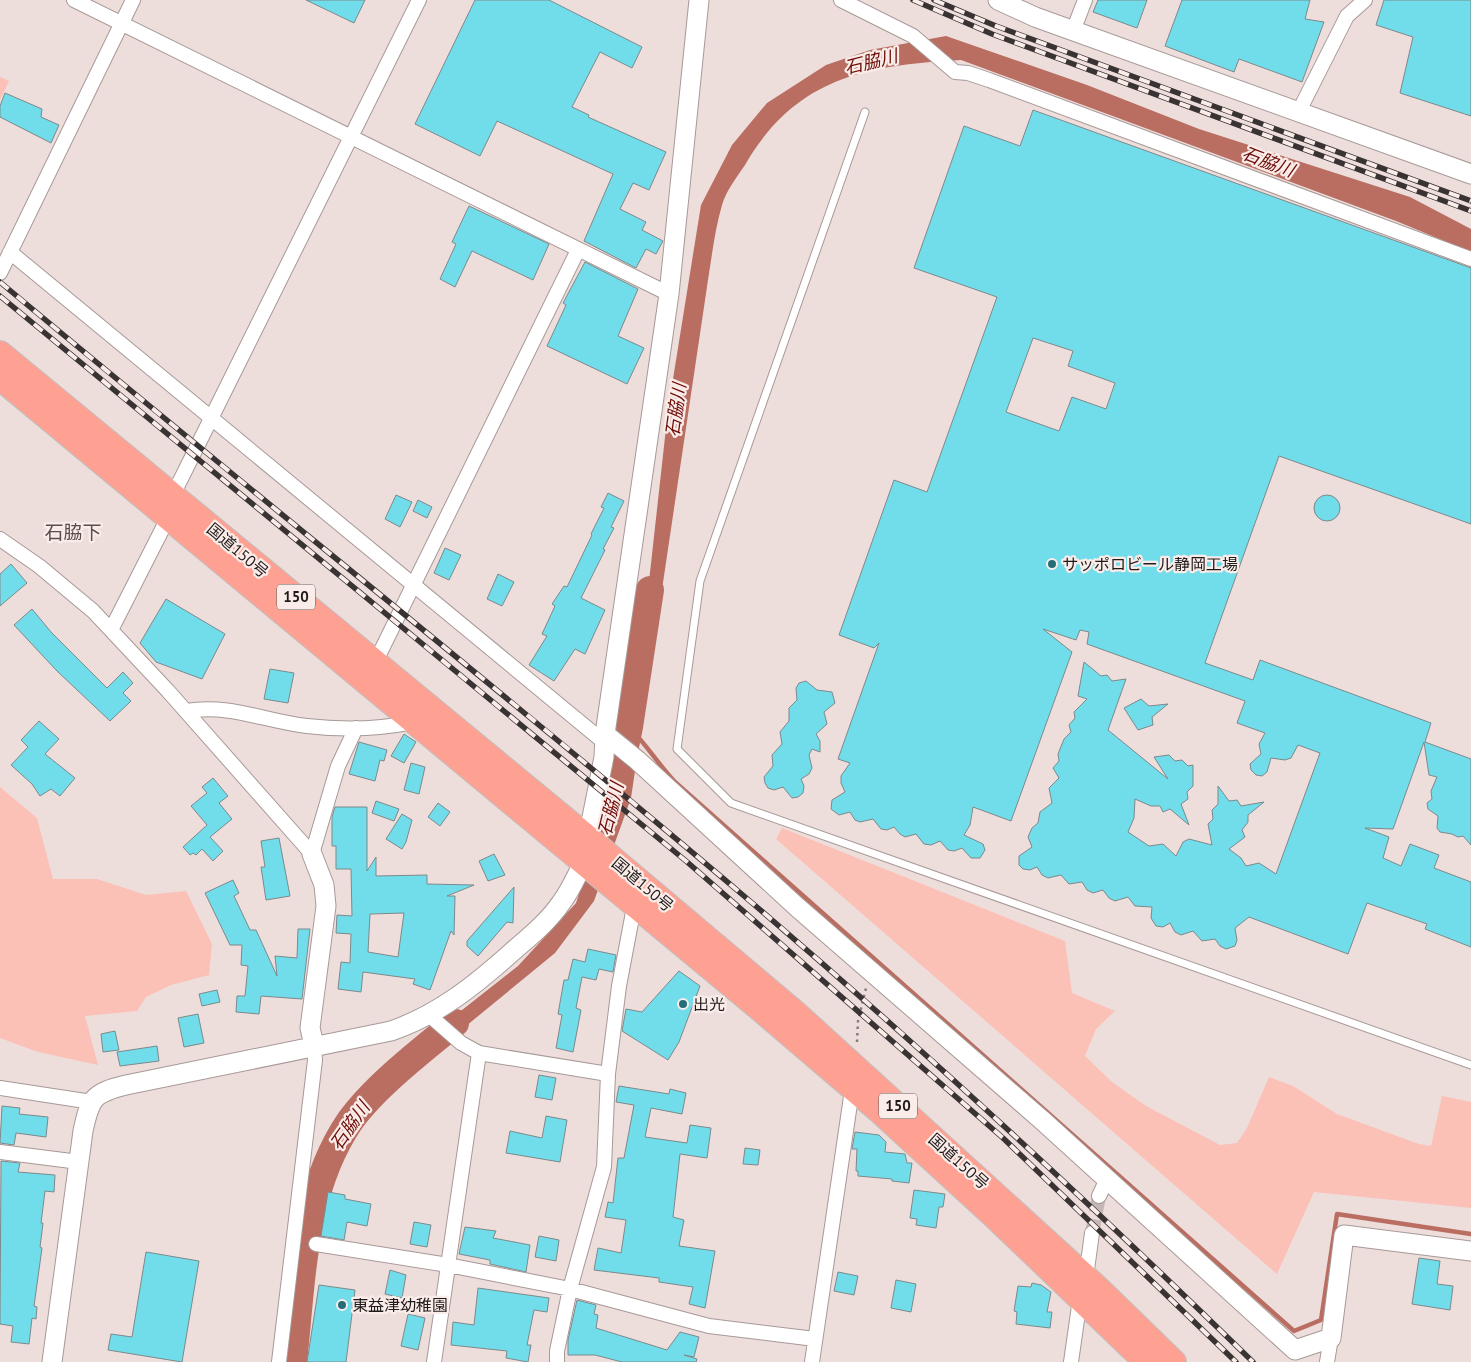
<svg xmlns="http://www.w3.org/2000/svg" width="1471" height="1362" font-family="'PT Sans','Noto Sans JP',sans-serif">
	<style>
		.green { fill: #fbc0b6 }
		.water { fill: #ba6d61 }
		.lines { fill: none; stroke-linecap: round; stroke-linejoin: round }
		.stream { stroke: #ba6d61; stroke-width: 4.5 }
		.river { stroke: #ba6d61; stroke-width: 28 }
		.building { fill: #72ddea; stroke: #7c898b; fill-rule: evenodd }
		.street-tunnel { stroke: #c4b7b5; stroke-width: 14; stroke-dasharray: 14 7; stroke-linecap: butt }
		.lane-casing { stroke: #a79997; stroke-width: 9 }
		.street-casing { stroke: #a79997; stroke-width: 16 }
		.secondary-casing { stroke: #a79997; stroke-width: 21 }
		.highway-casing { stroke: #c1bfbf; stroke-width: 26 }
		.path { stroke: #867c7b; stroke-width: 2.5; stroke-dasharray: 2.5 4; stroke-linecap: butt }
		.lane { stroke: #fff; stroke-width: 7 }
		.street { stroke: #fff; stroke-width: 14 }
		.secondary { stroke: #fff; stroke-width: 19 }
		.highway { stroke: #ffa192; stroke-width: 24 }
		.rail-casing { stroke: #393333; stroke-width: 5.5 }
		.rail { stroke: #faece9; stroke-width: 4; stroke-dasharray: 11; stroke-linecap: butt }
		.poi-dot { fill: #256e77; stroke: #faece9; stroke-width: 2 }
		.labels { text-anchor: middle; stroke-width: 4.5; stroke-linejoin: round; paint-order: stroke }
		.shield { fill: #faece9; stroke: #615a59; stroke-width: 1 }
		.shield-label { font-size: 15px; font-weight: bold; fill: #201b1b }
		.street-label { font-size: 16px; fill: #201b1b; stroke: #faece9 }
		.poi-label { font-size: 16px; fill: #201b1b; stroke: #faece9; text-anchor: start }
		.water-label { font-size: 18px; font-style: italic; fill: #6e0d07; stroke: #faece9 }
		.quarter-label { font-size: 19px; fill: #5a4e4c; stroke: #faece9 }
	</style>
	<rect width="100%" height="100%" fill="#eddedc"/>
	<path class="green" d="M0 77 9 81 0 100Z
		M0 787 37 818 53 879H97L146 895 186 891 212 944 209 975 171 985 146 997 137 1011 85 1016 98 1065 38 1052 0 1038Z
		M782 828 1065 941 1072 993 1115 1011 1096 1029 1085 1056 1112 1082 1146 1106 1220 1145 1237 1143 1247 1128 1269 1077 1293 1086 1337 1114 1419 1144 1431 1146 1442 1096 1471 1102V1208L1314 1192 1277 1274 776 839Z"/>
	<path class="water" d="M946 36 1087 85 1199 129 1410 197 1471 229V252L1396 221 961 60C867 65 796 77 745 165 737 177 726 191 722 205 715 229 712 255 708 280L631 798 594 901 555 953 438 1049 420 1046 424 1040 518 966 576 903 633 726 668 410 701 205 732 145 767 103 826 65 870 50Z"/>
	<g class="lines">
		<path class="stream" d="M629 727C646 744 658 764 675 782L1294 1331 1321 1320 1337 1214 1471 1234"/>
		<path class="river" d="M619 775 629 727 650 590
			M293 1362C302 1281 302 1191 350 1121 374 1087 422 1050 455 1023"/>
	</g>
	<path class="building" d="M306 0H365L354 23Z
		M475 0H549L642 47 632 68 600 52 572 107 589 115 588 117 666 152 649 190 633 183 620 209 646 222 642 230 663 241 656 254 646 249 636 268 584 241 613 174 497 121 480 156 415 124Z
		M1098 0H1147L1137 28 1093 12Z
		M1182 0H1310L1305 19 1324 22 1302 82 1239 59 1234 72 1165 46Z
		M1384 0H1471V116L1400 93 1413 37 1376 25Z
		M5 93 42 109 41 117 59 125 51 143 0 117V106Z
		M1033 110 1471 268V524L1279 456 1205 663 1253 680 1260 660 1431 723 1425 742 1471 759V845L1463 836 1458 837 1452 834 1440 832 1437 828 1438 816 1428 809 1427 803 1432 799 1431 791 1437 777 1429 775 1424 742 1393 829 1365 828 1389 837 1383 858 1401 866 1410 844 1439 855 1434 868 1471 882V947L1425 929 1427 924 1367 903 1348 954 1249 917 1235 928 1237 940 1235 946 1226 949 1220 946 1215 939 1202 941 1193 931 1181 935 1175 932 1170 923 1163 927 1156 926 1151 918 1152 907 1135 906 1128 897 1115 901 1109 898 1103 890 1093 893 1087 890 1082 882 1069 884 1061 875 1048 878 1042 875 1037 867 1030 870 1023 869 1019 865V856L1032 847 1028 837 1032 828 1038 823 1040 812 1052 803 1049 788 1059 778 1053 768 1059 761 1058 754 1064 739 1071 732 1069 725 1075 718 1074 712 1087 699 1078 696 1084 662 1101 676 1107 675 1112 681 1126 679 1108 730 1168 779 1154 757 1169 755 1175 761 1182 760 1188 766 1193 765V786L1187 792 1188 799 1181 804 1189 825 1170 809 1163 812 1160 806H1151L1135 799 1134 818 1128 832 1149 846 1163 844 1176 856 1183 842 1189 839 1212 845 1208 824 1213 819 1212 810 1218 804V786L1229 801 1237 800 1241 806 1264 802 1248 815V822L1242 830 1245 837 1229 849 1241 858 1246 866 1259 863 1276 874 1320 753 1298 745 1291 758 1285 760 1271 758 1267 772 1262 776 1256 775 1251 770 1250 764 1261 754 1259 744 1265 733 1237 723 1245 701 1087 644 1089 632 1080 630 1076 640 1043 629 1072 652 1011 821 973 807 970 825 964 835 983 844 985 850 980 858H971L962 848 954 851 948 850 940 841 931 845 924 844 916 834 905 837 900 834 894 827 887 830 881 829 873 819 860 822 855 820 850 812 839 815 831 809 832 800 845 792 841 783V776L850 763 838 759 879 643 874 648 839 635 894 480 927 492 997 297 914 268 964 126 1020 146ZM1033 338 1073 351 1068 366 1115 383 1106 409 1072 397 1059 431 1006 412Z
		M469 206 549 244 533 280 472 251 455 287 440 279 456 244 452 242Z
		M585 262 638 289 618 336 644 348 627 384 547 346 566 305 563 303Z
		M608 493 624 501 611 527 614 528 603 549 605 550 581 598 605 610 585 654 575 649 554 681 529 665 547 636 542 634 555 606 552 604 564 586 567 587 592 535 591 534 604 508 601 507Z
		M396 495 412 502 400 527 385 519Z
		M1314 508a13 13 0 1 1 26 0a13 13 0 1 1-26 0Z
		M418 500 432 507 427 518 413 511Z
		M445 548 461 555 449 580 434 573Z
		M11 564 27 583 0 606V574Z
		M498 574 514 582 502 606 487 599Z
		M166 599 225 634 202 679 156 662 140 643Z
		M32 609 51 632 107 688 123 672 133 683 123 693 131 701 110 721 57 671 14 625Z
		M270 669 294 673 288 703 264 699Z
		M806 681 817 690 832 692 835 703 824 712 827 724 816 734 820 741V752L812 749 809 755 812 768 809 774 801 779 804 786 803 793 798 797 792 798 783 787 774 790 768 788 765 783 764 777 773 766 772 755 782 744 780 732 789 721V708L797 700 796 688 799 683Z
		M1141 699 1149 706 1168 704 1152 717 1153 725 1138 730 1124 708Z
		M39 721 59 739 45 754 75 778 60 796 51 789 40 796 32 784 11 765 28 747 21 740Z
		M404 734 416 742 404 763 391 756Z
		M359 742 387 750 384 761 380 760 375 781 349 774Z
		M411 763 425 767 419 794 404 790Z
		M213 778 228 796 219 803 232 819 210 837 223 851 213 861 202 849 196 855 193 853 190 855 183 847 207 825 191 806 207 793 202 787Z
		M376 801 399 809 394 821 372 813Z
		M438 803 450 812 440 826 428 817Z
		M335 807H367V871L376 857V876L427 875V884L474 885 447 896H455L454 935 451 931 430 990 413 984 415 979 363 972 361 992 338 989 341 962 350 963 351 934 336 933 337 915 352 916 351 869H336V846H332V817ZM404 913 398 957 368 952 370 914Z
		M402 814 412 820 406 842 402 849 386 839Z
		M279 838 290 896 266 900 261 867H265L261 841Z
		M494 854 505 875 488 881 479 861Z
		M233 880 239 893 234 896 250 930H256L277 976 275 956 297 958 298 929H310L302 999 261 996 259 1014 236 1012 237 996H245L248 966 241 965 242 945H230L205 893Z
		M514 887 513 923 507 922 478 956 467 946V941Z
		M588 949 616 955 613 972 599 969 596 980 582 977 576 1008 581 1010 573 1052 556 1048 562 1015 558 1014 564 980H568L573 959 585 962Z
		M679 971 700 986 679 1042 668 1060 622 1031 626 1009 642 1012Z
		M217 990 220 1002 202 1006 199 994Z
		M198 1014 204 1043 184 1047 178 1018Z
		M115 1031 119 1050 103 1052 101 1034Z
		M157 1046 159 1061 120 1066 117 1052Z
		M539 1075 556 1078 552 1100 535 1097Z
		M619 1086 669 1094 670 1089 686 1093 682 1114 651 1108 645 1137 687 1143 690 1125 711 1128 707 1158 680 1154 673 1217 684 1220 679 1246 715 1251 705 1308 689 1304 693 1287 659 1282V1278L594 1270 598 1248 621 1253 626 1220 605 1217 608 1202 613 1203 618 1158H624L634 1105 616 1102Z
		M2 1106 20 1108 19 1114 48 1117 46 1137 16 1133 14 1145 0 1143Z
		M546 1116 567 1120 560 1162 506 1153 510 1131 542 1138Z
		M855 1132 879 1135 886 1142 885 1152 905 1154 907 1163H912L909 1183 892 1181V1179L858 1176V1171H856L857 1149H852Z
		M745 1148 760 1150 758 1165 743 1164Z
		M1 1161 20 1163 18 1172 55 1175 54 1192 45 1191 41 1223H43L40 1247 42 1248 34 1306 37 1307 36 1319 32 1318 29 1344 11 1342 13 1326 0 1324Z
		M914 1190 945 1194 943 1207H939L936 1228 916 1225 917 1219 910 1218Z
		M328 1192 345 1195V1199L371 1204 367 1226 347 1222 344 1240 321 1236Z
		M414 1222 431 1225 427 1247 410 1244Z
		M465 1227 496 1231 493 1238 530 1245 526 1272 490 1264V1260L459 1254Z
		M539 1236 559 1240 556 1261 535 1257Z
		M146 1252 199 1261 182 1362 108 1350 111 1334 132 1337Z
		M1419 1258 1440 1261 1437 1284 1453 1286 1450 1310 1412 1304Z
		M390 1270 406 1275 402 1298 385 1294Z
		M838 1272 858 1276 854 1295 834 1291Z
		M896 1280 916 1284 911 1312 891 1308Z
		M1032 1283 1041 1285 1051 1292 1047 1312H1052L1050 1328 1016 1324 1017 1312 1014 1311 1018 1286 1031 1287Z
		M319 1285 355 1290 346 1362H307Z
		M478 1288 549 1298 547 1312 534 1310 527 1345H531L528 1362 506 1358 507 1351 451 1345 453 1322 474 1325Z
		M577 1300 596 1305 594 1314 598 1315 596 1328 667 1350 680 1332 699 1337 694 1357 684 1355 697 1359 696 1362H622L595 1355H568V1340Z
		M408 1314 425 1318 418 1350 401 1346Z"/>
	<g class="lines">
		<path class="street-tunnel" d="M1092 1233 1099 1196"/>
		<defs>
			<path id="lane" d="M865 112 700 581 677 749 731 803 1471 1065"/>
			<path id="street" d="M74 0 669 294
				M841 0 913 36 955 72 968 73 989 80 1471 259
				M1073 31 1085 0
				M1298 113 1347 16 1365 0
				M10 252 604 742
				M0 273 133 0
				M173 495 419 0
				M0 539 39 566 93 611 168 691 312 854
				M111 630 169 516
				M375 663 578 250
				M186 711C232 704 263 721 307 726 342 730 380 729 414 722
				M312 854 338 766 356 728
				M429 1015 461 1043 479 1053 608 1074
				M0 1088 92 1102
				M0 1152 79 1162
				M1099 1196 1107 1179
				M316 1244 448 1265 570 1289 709 1326 815 1339
				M1086 1277 1092 1233
				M279 1362 315 1060 314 1045
				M434 1362 479 1053
				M557 1362V1351L570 1289 604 1167 608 1074 619 986 634 907
				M812 1362 852 1090
				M1071 1362 1080 1299
				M1327 1362 1331 1338"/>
			<path id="secondary" d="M998 0 1035 17 1471 174
				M605 734 637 760 797 907 1043 1121 1295 1350 1331 1338 1344 1235 1471 1251
				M312 854 324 885 326 906 310 1028 314 1045
				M52 1362 83 1131C90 1098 93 1093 126 1085L391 1031C438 1015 475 985 512 952 529 937 548 922 561 903 570 891 577 876 583 863L604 757 605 734 669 294 699 0"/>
			<path id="highway" d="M0 353 592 841 798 1015 1099 1289 1174 1362
				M0 378 761 1010 878 1110 999 1221 1146 1362"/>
		</defs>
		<use href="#lane" class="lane-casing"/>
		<use href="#street" class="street-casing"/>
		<use href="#secondary" class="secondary-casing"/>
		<use href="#highway" class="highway-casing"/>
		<path class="path" d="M857 1042 858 1021 866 988"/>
		<use href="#lane" class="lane"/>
		<use href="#street" class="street"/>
		<use href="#secondary" class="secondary"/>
		<use href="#highway" class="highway"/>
		<defs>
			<path id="rail" d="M913 0 992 34 1471 211
				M934 0 996 26 1471 201
				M0 282C246 488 499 688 744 896 919 1045 1088 1201 1253 1362
				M0 296 686 861 1003 1138 1236 1362"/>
		</defs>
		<use href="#rail" class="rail-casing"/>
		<use href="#rail" class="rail"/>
	</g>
	<g class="poi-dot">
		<circle cx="1052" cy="564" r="5"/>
		<circle cx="683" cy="1004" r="5"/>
		<circle cx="342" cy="1305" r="5"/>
	</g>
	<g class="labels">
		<g class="shield">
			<rect x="277" y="584.5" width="38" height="25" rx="4"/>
			<rect x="879" y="1093.5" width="38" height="25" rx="4"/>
		</g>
		<g class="shield-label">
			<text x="296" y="602">150</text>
			<text x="898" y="1111">150</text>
		</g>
		<g class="street-label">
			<text transform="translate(238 550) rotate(40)" y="6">国道150号</text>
			<text transform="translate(643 884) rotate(40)" y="6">国道150号</text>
			<text transform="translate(959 1161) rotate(42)" y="6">国道150号</text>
		</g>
		<g class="poi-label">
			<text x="1062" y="570">サッポロビール静岡工場</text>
			<text x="693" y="1010">出光</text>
			<text x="352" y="1311">東益津幼稚園</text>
		</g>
		<g class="water-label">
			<text transform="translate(871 62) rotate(-14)" y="6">石脇川</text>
			<text transform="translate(1268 162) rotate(21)" y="6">石脇川</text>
			<text transform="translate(676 410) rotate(-82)" y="6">石脇川</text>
			<text transform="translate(611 809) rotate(-76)" y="6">石脇川</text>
			<text transform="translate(350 1126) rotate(-55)" y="6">石脇川</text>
		</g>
		<g class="quarter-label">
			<text x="73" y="539">石脇下</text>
		</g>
	</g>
</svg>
